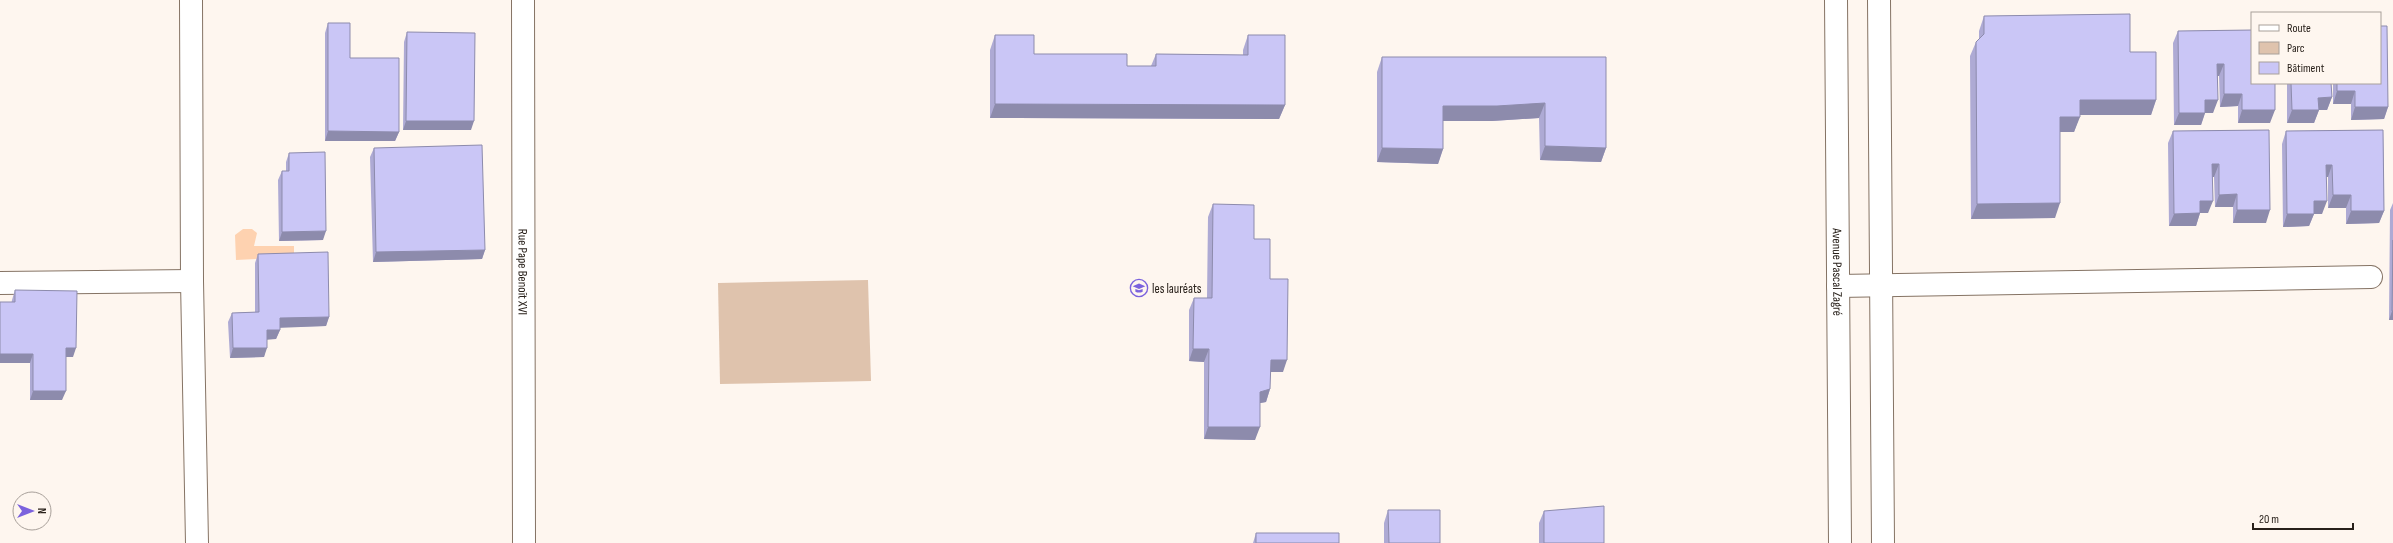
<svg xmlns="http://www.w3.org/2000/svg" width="2393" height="543" font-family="'Sofia Sans Condensed',sans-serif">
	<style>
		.green { fill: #dfc3ad }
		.water { fill: #fed2b0 }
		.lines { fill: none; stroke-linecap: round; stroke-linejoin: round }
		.street-casing { stroke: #857364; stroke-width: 24 }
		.secondary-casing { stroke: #857364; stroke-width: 24 }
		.street { stroke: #fff; stroke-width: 22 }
		.secondary { stroke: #fff; stroke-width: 22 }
		.wall { fill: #aeaad4 }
		.shaded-wall { fill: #8d8bac }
		.building { fill: #cac6f6; stroke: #8d8bac }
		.labels { text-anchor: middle; stroke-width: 4; stroke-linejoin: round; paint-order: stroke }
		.street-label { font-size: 13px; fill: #28201a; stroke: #fef6ef }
		.poi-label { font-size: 13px; fill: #28201a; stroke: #fef6ef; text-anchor: start }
	</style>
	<rect width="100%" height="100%" fill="#fef6ef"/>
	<path class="green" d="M868 280 871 381 720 384 718 283Z"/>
	<path class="water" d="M243 229H252L257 233 254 246H294V257L236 260 235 235Z"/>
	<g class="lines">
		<defs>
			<g id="street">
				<path d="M191 0 192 281 197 543"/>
				<path id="s1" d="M523 0 524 543"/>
				<path d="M0 283 192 281"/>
				<path d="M1838 286 2371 277"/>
			</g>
			<g id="secondary">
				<path id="s2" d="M1836 0 1840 543"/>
				<path d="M1879 0 1883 543"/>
			</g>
		</defs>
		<use href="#street" class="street-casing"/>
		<use href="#secondary" class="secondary-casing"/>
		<use href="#street" class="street"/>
		<use href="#secondary" class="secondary"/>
	</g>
	<path class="wall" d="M1984 16 2130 52 2156 100 2151 115H2080L2074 132H2060L2055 218 1971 219 1970 56 1976 42 1979 39V31Z
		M328 23 350 58 399 132 395 141H325V33Z
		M2252 30 2270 123H2238V106L2220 107 2219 76H2218L2213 113H2205L2201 125H2174L2173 43 2178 31Z
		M407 32 471 130H403L404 42Z
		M995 35 1034 54 1127 66H1151L1156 54 1243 55V50L1248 35 1285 105 1279 119 990 118V50Z
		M1382 57H1606V148L1601 162 1540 160 1539 118 1492 121H1443V149L1438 164 1377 162V72Z
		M2287 83H2331L2332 97 2327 110H2319L2314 123H2287Z
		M2333 83H2380L2388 107 2384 119 2351 120V104H2333Z
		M2269 130 2266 223H2233V207H2215L2214 177H2213L2208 213H2200L2196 226H2169L2168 143 2173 131Z
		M2383 130 2384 211 2379 223 2346 224V208H2328V177H2326L2322 214H2314L2309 226 2283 227 2282 144 2286 131Z
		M374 148 485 250 482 259 373 262 370 157Z
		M289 153 323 240 279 241 278 180 282 171H286V162Z
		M2393 203V320H2389L2390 210Z
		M1213 204 1254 239 1270 279 1283 372H1270V389L1266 402 1260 403 1255 440 1204 439V362L1189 361V310L1194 298H1207L1208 217Z
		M258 254 329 317 326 326 280 327V330L276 339H267L264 357 230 358 228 322 232 313 255 312V263Z
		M15 290 73 357H66L62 400H30V363H0L12 300Z
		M1388 510 1440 543H1384V523Z
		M1544 511 1604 543H1539V523Z
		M1256 533 1339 543H1253Z"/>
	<path class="shaded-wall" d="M2217 64H2224L2219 76H2213Z
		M2337 91H2355L2351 104H2333Z
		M2224 94H2242L2238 106 2220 107Z
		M2332 97 2327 110H2315H2319L2314 123H2287L2292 110 2318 98Z
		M2080 100H2156L2151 115H2074Z
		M2205 100H2218L2213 113H2205L2201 125H2174L2179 113Z
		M1545 103 1539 118 1492 121H1438L1443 106Z
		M995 104 1285 105 1279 119 990 118Z
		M2355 107H2388L2384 119 2351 120Z
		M2242 110H2275L2270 123H2238Z
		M2060 117H2080L2074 132H2054Z
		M406 121H474L471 130H403Z
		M328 131 399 132 395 141H325Z
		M1545 146 1606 148 1601 162 1540 160Z
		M1382 148 1443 149 1438 164 1377 162Z
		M2212 164H2219L2214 177H2208Z
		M2326 165H2332L2328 177H2321Z
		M2237 194 2233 207H2215L2219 195Z
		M2333 195H2351L2346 208H2328Z
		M2200 201H2213L2208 213H2200L2196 226H2169L2174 214Z
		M2314 201H2327L2322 214H2314L2309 226 2283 227 2287 214Z
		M2060 203 2055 218 1971 219 1977 204Z
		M2237 210H2270L2266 223H2233Z
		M2351 211H2384L2379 223 2346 224Z
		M326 231 323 240 279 241 282 232Z
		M485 250 482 259 373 262 376 252Z
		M2392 311H2393V320H2389Z
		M329 317 326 326 276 328 280 318Z
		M267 330H280L276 339 264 340Z
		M66 348H76L73 357H63Z
		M233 348H267L264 357 230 358Z
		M1193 349H1209L1204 362 1189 361Z
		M0 354H33L30 363H0Z
		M1271 360H1287L1283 372H1266Z
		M1270 389 1266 402 1255 404 1260 392Z
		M33 391H66L62 400H30Z
		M1208 427H1260L1255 440 1204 439Z"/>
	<path class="building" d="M2130 14V52H2156V100H2080V117H2060V203L1977 204 1976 42 1984 34V16Z
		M328 23H350V58H399V132L328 131Z
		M2380 26H2387L2388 107H2355V91H2337V83H2380Z
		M2252 30V83H2275V110H2242V94H2224V64H2217L2218 100H2205V113H2179L2178 31Z
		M407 32 475 33 474 121H406Z
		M995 35H1034V54H1127V66H1156V54L1248 55V35H1285V105L995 104Z
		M1382 57H1606V148L1545 146V103L1497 106H1443V149L1382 148Z
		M2291 83H2331L2332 97 2318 98 2319 110H2292Z
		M2269 130 2270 210H2237V194L2219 195V164H2212L2213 201H2200V213L2174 214 2173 131Z
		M2383 130 2384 211H2351V195H2333L2332 165H2326L2327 201H2314V214H2287L2286 131Z
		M482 145 485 250 376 252 374 148Z
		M325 152 326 231 282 232V171H289V153Z
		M1213 204 1254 205V239H1270V279H1288L1287 360H1271L1270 389 1260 392V427H1208L1209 349H1193L1194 298H1212Z
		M2393 240V311H2392Z
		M328 252 329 317 280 318V330H267V348H233L232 313 259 312 258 254Z
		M15 290 77 291 76 348H66V391H33V354H0V302H15Z
		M1604 506V543H1544V511Z
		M1388 510H1440V543H1389Z
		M1256 533H1339V543H1256Z"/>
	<defs>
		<symbol id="school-ring" viewBox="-11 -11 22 22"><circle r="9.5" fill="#fef6ef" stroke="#7b62dd" stroke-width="1.5"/><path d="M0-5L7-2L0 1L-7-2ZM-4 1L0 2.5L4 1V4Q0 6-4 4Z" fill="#7b62dd"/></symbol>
	</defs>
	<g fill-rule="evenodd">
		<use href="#school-ring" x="1129" y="278" width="20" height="20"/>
	</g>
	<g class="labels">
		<g class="street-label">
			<text dy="5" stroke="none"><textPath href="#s2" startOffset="272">Avenue Pascal Zagré</textPath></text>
			<text dy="5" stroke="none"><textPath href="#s1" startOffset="272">Rue Pape Benoît XVI</textPath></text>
		</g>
		<g class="poi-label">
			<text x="1152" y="293">les lauréats</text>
		</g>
	</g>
	<rect x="2251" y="12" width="130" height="72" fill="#fef6ef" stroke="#a8a09a"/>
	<rect x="2259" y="25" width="20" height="6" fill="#ffffff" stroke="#a8a09a"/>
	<text x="2287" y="32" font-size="12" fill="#28201a">Route</text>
	<rect x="2259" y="42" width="20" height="12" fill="#dfc3ad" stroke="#a8a09a"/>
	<text x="2287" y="52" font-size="12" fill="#28201a">Parc</text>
	<rect x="2259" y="62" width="20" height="12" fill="#cac6f6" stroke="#a8a09a"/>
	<text x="2287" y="72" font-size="12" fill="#28201a">Bâtiment</text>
	<g transform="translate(32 511) rotate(90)"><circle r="19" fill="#fef6ef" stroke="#a8a09a"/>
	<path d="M0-3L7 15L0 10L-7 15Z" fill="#7b62dd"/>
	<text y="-6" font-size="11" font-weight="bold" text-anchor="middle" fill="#28201a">N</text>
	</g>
	<path d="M2253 523v6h100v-6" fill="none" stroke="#28201a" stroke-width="2"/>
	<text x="2259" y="523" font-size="12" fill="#28201a" stroke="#fef6ef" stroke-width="3" paint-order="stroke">20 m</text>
</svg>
